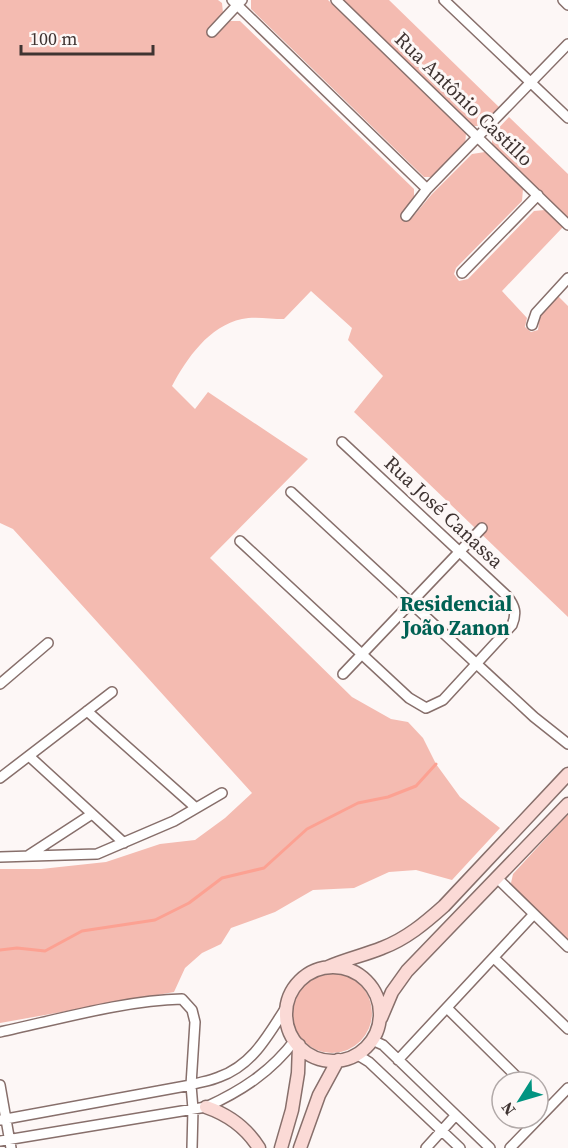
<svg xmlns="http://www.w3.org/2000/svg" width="568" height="1148" font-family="'Source Serif 4',serif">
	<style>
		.green { fill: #f4bbb1 }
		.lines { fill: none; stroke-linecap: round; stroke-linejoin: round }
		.stream { stroke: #fca192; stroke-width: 3 }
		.minor-casing { stroke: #876f6b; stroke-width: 12 }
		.secondary-casing { stroke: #876f6b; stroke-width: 15 }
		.minor { stroke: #fff; stroke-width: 9 }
		.secondary { stroke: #fbdad6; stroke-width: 12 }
		.labels { text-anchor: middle; stroke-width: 6; stroke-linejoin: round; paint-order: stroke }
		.street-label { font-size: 20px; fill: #3f3432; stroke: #fdf7f6 }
		.neighbourhood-label { font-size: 21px; font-weight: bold; fill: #006154; stroke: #fdf7f6 }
	</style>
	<rect width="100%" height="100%" fill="#fdf7f6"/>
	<path class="green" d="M0 0H218L222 3 223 13 209 28 208 31 211 36 216 35 230 21H240L414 189V197L401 214V218L405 221 411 219 432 194 472 154 485 152 523 189 522 201 456 268 454 274 459 281 468 279 534 211 545 210 563 227 502 291 527 318 525 327 531 332 538 330 540 315 558 296 568 306V617L354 412 383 376 348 340 352 328 311 291 284 319C271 319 254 316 242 319 209 326 187 358 172 386L195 409 208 392 308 459 210 558 352 697 391 719 408 722 423 738 436 764 460 797 500 828 452 880 416 870 389 872 354 888 313 890 275 912 231 928 221 944 202 953 185 968 174 992 0 1023V869H41L106 862 160 844 195 840 225 818 252 793 13 529 0 523Z
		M251 0H328L466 133 465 146 433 177H424L251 9Z
		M341 0H389L501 109 485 126H471Z
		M509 117 568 174V219L492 146V135Z
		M568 814V942L515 891 511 883 513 874Z
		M292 1013a40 40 0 1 1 80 0a40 40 0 1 1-80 0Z"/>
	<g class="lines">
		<path class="stream" d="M0 950 17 948 45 951 82 931 155 920 189 903 222 878 264 868 307 829 358 803 388 797 416 786 436 764"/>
		<defs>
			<path id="minor" d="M232 0 427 189
				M336 0 568 225
				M444 0 568 118
				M563 0 568 5
				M212 32 242 0
				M406 216 427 189 568 44
				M462 273 538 195
				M532 325 536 313 568 278
				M291 492 534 717 568 744
				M240 541 409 698 426 708 443 700 512 625C517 613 515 606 507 596L342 442
				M343 674 482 528
				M0 684 48 643
				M87 711 196 808
				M29 756 124 843
				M0 778 112 692
				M29 855 92 814
				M0 857 97 854 174 821 222 793
				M497 878 568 947
				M494 958 568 1029
				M448 1009 522 1082
				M0 1032C56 1020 126 1000 182 999L192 1010 195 1022 191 1085 193 1109 192 1148
				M372 1040 383 1045 490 1148
				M356 1054 369 1062 460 1148
				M398 1060 534 914
				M0 1085 11 1148
				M538 1097 548 1108
				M0 1120 191 1085C200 1082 210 1081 219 1077 253 1065 268 1035 287 1006
				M0 1141 206 1107C241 1091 271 1072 295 1040
				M426 1148 455 1116
				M510 1148 568 1088"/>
			<path id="secondary" d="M328 967C346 959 365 955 382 948 406 939 425 923 444 906L568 774
				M286 1014a47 47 0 1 1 94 0a47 47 0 1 1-94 0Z
				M381 1018 392 992 407 971 568 804
				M206 1107C229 1115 246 1127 259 1148
				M281 1148 292 1110 298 1073 299 1045
				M300 1148 319 1095 338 1060"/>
		</defs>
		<use href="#minor" class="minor-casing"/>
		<use href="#secondary" class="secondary-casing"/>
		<use href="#minor" class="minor"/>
		<use href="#secondary" class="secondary"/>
	</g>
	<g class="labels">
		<g class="street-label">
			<text transform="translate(464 99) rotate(44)" y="7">Rua Antônio Castillo</text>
			<text transform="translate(444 512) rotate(43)" y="7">Rua José Canassa</text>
		</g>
		<g class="neighbourhood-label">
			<text x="456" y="611">Residencial<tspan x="456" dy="24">João Zanon</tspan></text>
		</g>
	</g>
	<g transform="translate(520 1100) rotate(233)"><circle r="28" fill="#fdf7f6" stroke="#b1a9a8" stroke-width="1.5"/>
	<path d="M0-4.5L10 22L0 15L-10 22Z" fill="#029481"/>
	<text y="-9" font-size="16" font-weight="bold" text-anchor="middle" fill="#3f3432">N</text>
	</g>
	<path d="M21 45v9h132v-9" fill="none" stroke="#3f3432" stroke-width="3"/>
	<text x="30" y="45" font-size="18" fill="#3f3432" stroke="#fdf7f6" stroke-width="4.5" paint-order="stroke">100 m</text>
</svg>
